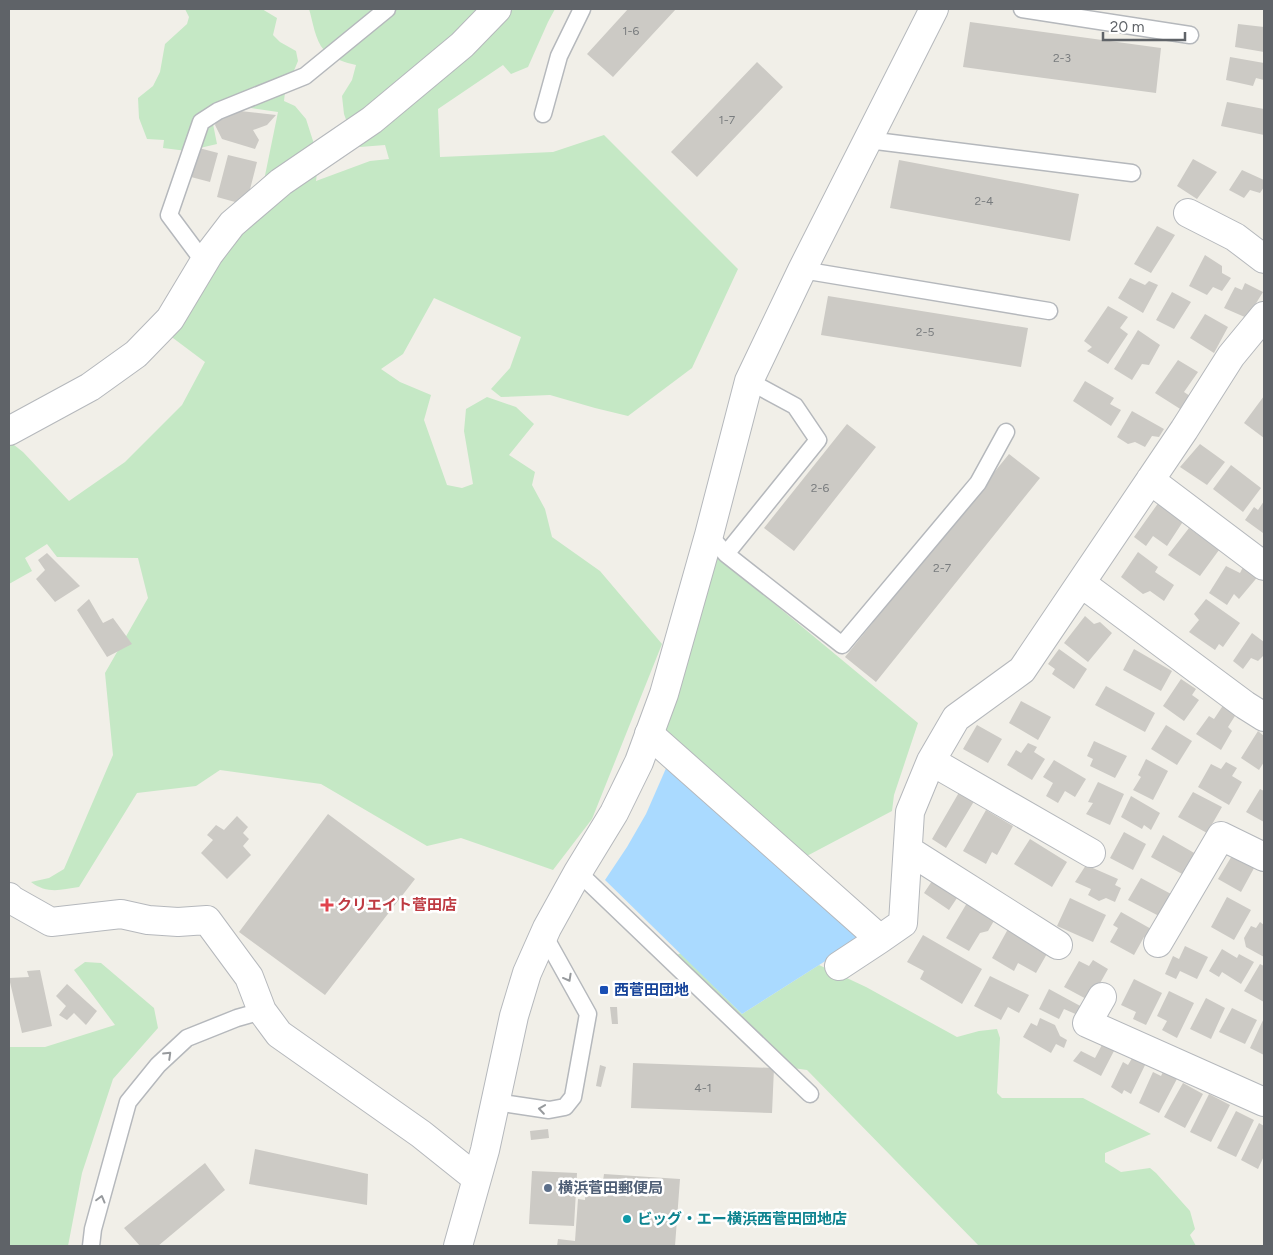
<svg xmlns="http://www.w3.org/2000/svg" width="1273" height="1255" font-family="Figtree,'Noto Sans JP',sans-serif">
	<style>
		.green { fill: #c5e8c5 }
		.water { fill: #aadaff }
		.building { fill: #cccac5 }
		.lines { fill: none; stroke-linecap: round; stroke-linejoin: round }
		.service-casing { stroke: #b5b8bc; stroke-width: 19 }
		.minor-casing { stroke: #b5b8bc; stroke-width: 30 }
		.tertiary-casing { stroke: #b5b8bc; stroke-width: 30 }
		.service { stroke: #fff; stroke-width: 16 }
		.minor { stroke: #fff; stroke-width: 28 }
		.tertiary { stroke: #fff; stroke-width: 28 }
		.oneway { stroke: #979a9d }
		.health-dot { fill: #e0444e; stroke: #fff; stroke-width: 2 }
		.transit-dot { fill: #1a4fb4; stroke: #fff; stroke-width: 2 }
		.service-dot { fill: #5c6f8a; stroke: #fff; stroke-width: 2 }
		.culture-dot { fill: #0f9aa8; stroke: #fff; stroke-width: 2 }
		.labels { text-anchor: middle; stroke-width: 5; stroke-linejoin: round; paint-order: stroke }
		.number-label { font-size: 12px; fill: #7a7d7f }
		.health-label { font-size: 15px; font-weight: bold; fill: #be3a42; stroke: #fff; text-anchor: start }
		.transit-label { font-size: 15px; font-weight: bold; fill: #164399; stroke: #fff; text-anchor: start }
		.service-label { font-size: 15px; font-weight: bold; fill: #4e5e75; stroke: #fff; text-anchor: start }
		.culture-label { font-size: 15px; font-weight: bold; fill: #0d838f; stroke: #fff; text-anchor: start }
	</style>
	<rect width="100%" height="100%" fill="#f1efe8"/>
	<path class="green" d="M185 9H262L277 18 273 35 280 42 296 51 298 61 285 92 284 101 295 106 306 119 314 144 318 165 316 181 370 161 389 159 385 145 360 147 354 142 344 114 342 96 352 80 356 65C346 63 331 58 324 50 315 40 313 22 309 9H555L548 22 528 67 511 74 503 65 438 109 440 157 553 152 604 135 738 269 692 368 628 416 595 408 550 395 501 397 491 389 510 368 521 337 434 298 403 354 381 369 400 382 431 395 424 420 447 485 462 488 473 484 464 431 466 409 487 397 516 407 534 424 509 455 535 472 532 485 545 509 552 537 600 571 662 644 592 819 553 870 461 838 427 846 321 784 220 770 196 786 137 793 79 887C60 890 47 894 31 882L49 878 64 869 113 755 105 673 148 598 138 558 57 557 47 544 25 558 32 571 9 584V441L23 452 69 501 125 462 182 405 205 362 165 332 261 195 278 112 231 105 212 119 217 144 187 151 163 148 164 140 147 139 139 118 138 98 153 86 160 72 165 44 187 24 189 17Z
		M717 556 918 723 894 795 892 811 803 858 666 730Z
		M681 953 742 1014 819 965 866 987 957 1037 979 1031 997 1029 1000 1038 997 1093 1002 1098H1083L1151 1134 1105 1153V1162L1121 1172 1150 1168 1156 1173 1190 1211 1195 1229 1190 1235 1196 1246H979L807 1070 793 1068 675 956Z
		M85 962 101 963 154 1008 158 1028 113 1079 82 1173 68 1246H9V1047H45L115 1025 74 970Z"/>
	<path class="water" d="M667 766 860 939 742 1014 605 880 627 847 646 814Z"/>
	<path class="building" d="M628 9H676L613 77 587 54Z
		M970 22 1161 48 1156 93 963 67Z
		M1238 24 1264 27V52L1235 47Z
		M1230 57 1264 63V80L1256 78 1253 86 1226 80Z
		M757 62 783 87 697 177 671 152Z
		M1227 102 1264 109V135L1221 126Z
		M231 110 276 115 267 125 253 130 259 140 255 149 222 139 215 125 218 118Z
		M199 148 218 153 210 182 191 177Z
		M228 155 257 162 246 205 217 197Z
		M1193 159 1217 172 1197 199 1177 186Z
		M899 160 1079 194 1070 241 890 208Z
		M1242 170 1264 180V187L1260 193 1250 190 1244 198 1229 190Z
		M1157 226 1175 235 1151 273 1134 264Z
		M1205 255 1222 266V273L1231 278 1222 291 1213 287 1207 295 1189 286Z
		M1130 278 1145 285 1149 281 1158 285 1143 313 1118 298Z
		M1245 283 1263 292 1247 318 1224 308 1235 287 1242 290Z
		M1172 292 1191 302 1174 329 1156 320Z
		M828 296 1028 328 1021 367 821 335Z
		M1108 306 1128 317 1120 328 1128 334 1108 364 1087 351 1092 347 1084 341Z
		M1205 314 1228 327 1214 353 1190 338Z
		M1138 330 1160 345 1149 365 1142 364 1132 380 1114 369Z
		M1178 360 1198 372 1184 392 1193 398 1185 412 1155 393Z
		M1085 381 1114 398 1110 404 1121 410 1111 426 1073 401Z
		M1264 396V438L1244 423Z
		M1132 411 1164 429 1159 437 1152 436 1145 447 1135 442 1128 444 1117 437Z
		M847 424 876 447 794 551 764 528Z
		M1200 444 1225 462 1207 485 1180 467Z
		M1009 454 1040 478 876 682 845 657Z
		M1231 465 1261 488 1243 512 1213 489Z
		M1264 501V531L1263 533 1245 520 1254 507 1258 510Z
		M1159 502 1184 520 1167 546 1153 536 1146 546 1134 537Z
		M1189 528 1219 550 1200 576 1168 555Z
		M1138 552 1158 567 1155 572 1174 585 1164 601 1150 591 1143 594 1121 577Z
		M47 553 80 586 55 602 36 579 45 570 38 560Z
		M1245 563 1260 574 1239 599 1234 594 1227 605 1209 593 1226 566 1240 573Z
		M89 599 103 623 113 618 132 644 107 657 77 610Z
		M1206 599 1240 623 1223 647 1219 644 1215 650 1189 632 1199 620 1194 614Z
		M1085 616 1094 624 1100 622 1112 633 1088 662 1064 643Z
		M1252 633 1264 642V655L1258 661 1251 658 1243 669 1233 661Z
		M1059 649 1087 669 1074 689 1052 674 1055 669 1048 664Z
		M1134 649 1172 671 1161 691 1123 670Z
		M1181 679 1196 689 1192 695 1199 700 1184 721 1163 706Z
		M1106 686 1155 713 1145 732 1095 705Z
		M1021 701 1051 717 1038 740 1009 723Z
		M1226 701 1240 708 1228 727 1232 731 1221 750 1196 734 1209 716 1214 719Z
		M977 725 1002 739 988 763 963 749Z
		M1166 725 1192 741 1177 765 1151 749Z
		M1258 731 1264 736V762L1259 770 1241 758Z
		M1094 741 1127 756 1115 778 1090 766 1093 759 1087 756Z
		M1028 743 1037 747 1034 752 1045 759 1032 780 1007 765 1016 750 1021 753Z
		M1146 759 1168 771 1153 800 1133 790 1141 777 1138 775Z
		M1054 760 1086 779 1075 797 1065 791 1058 803 1046 796 1053 783 1043 777Z
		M1226 762 1237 768 1232 776 1242 782 1229 805 1198 787 1211 764 1221 769Z
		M1098 782 1124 794 1110 825 1086 814 1093 803 1088 802Z
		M961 789 976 798 946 848 932 839Z
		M1260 789 1264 791V822L1246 812Z
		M1193 792 1222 807 1207 833 1178 817Z
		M1131 796 1160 813 1151 830 1144 825 1142 829 1121 817Z
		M986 810 1013 826 997 855 992 852 986 864 963 851Z
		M328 814 415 879 325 995 239 932Z
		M237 816 248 827 243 833 249 839 243 846 251 855 227 879 201 853 213 840 207 835 216 825 224 830Z
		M1124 832 1146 844 1133 870 1110 858Z
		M1163 835 1196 854 1184 875 1151 857Z
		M1030 839 1067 862 1052 887 1014 864Z
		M1233 854 1259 859 1241 892 1218 879Z
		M1086 865 1118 879 1115 885 1121 888 1115 902 1106 898 1099 901 1088 895 1091 889 1075 882Z
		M936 875 961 892 949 910 924 893Z
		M1141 878 1173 895 1159 916 1128 900Z
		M1227 897 1251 910 1234 940 1211 927Z
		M1070 898 1106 915 1093 942 1057 926Z
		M967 903 995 919 988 931 980 933 969 951 946 938Z
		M1121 912 1153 930 1148 939 1144 937 1134 955 1110 942 1118 928 1113 925Z
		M1260 922 1264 925V957L1246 947 1244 938 1251 926 1256 928Z
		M1008 929 1048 952 1036 973 1018 963 1014 971 992 958Z
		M923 935 982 969 962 1004 920 979 924 971 907 962Z
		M1185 946 1208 957 1197 979 1180 971 1176 979 1165 974 1173 956 1179 959Z
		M1222 949 1237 958 1239 954 1254 962 1241 984 1222 972 1219 977 1209 971Z
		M1093 960 1108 969 1090 1001 1064 987 1079 961 1089 966Z
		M1260 964 1264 966V1002L1244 991Z
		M40 970 52 1026 22 1033 9 978 29 977 27 971Z
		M990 976 1029 995 1019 1013 1008 1007 1001 1020 974 1006Z
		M1134 979 1162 993 1146 1025 1133 1019 1136 1012 1121 1005Z
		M67 984 97 1011 86 1025 74 1013 67 1020 59 1015 66 1006 56 996Z
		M1049 989 1084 1008 1080 1016 1064 1009 1059 1019 1039 1009Z
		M1169 991 1194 1003 1177 1038 1162 1030 1167 1021 1157 1016Z
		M1206 998 1225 1008 1211 1039 1190 1029Z
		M610 1007H617L618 1024H612Z
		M1232 1008 1257 1020 1245 1044 1219 1032Z
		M1040 1018 1055 1025 1060 1036 1067 1040 1064 1048 1056 1044 1051 1053 1023 1037 1031 1023 1037 1026Z
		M1264 1018V1055L1250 1048Z
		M1103 1043 1115 1049 1101 1076 1073 1061 1081 1051 1095 1058Z
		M1134 1055 1147 1061 1131 1094 1124 1090 1122 1094 1111 1087 1123 1062 1128 1065Z
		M633 1063 774 1068 772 1113 631 1108Z
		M600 1065 606 1067 601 1087 596 1086Z
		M1165 1068 1179 1075 1159 1113 1139 1103 1153 1072 1161 1076Z
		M1183 1083 1203 1094 1185 1128 1164 1117Z
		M1209 1094 1230 1105 1211 1142 1190 1132Z
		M1236 1111 1254 1120 1236 1157 1217 1148Z
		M1259 1123 1264 1126V1156L1258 1169 1241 1160Z
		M548 1129 549 1138 531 1140 530 1131Z
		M255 1149 368 1174 367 1205 249 1184Z
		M205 1163 225 1190 158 1246H140L124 1228Z
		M532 1171 577 1173 574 1226 529 1224Z
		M604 1174 680 1179 675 1246H557L558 1239 575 1241 578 1199 585 1200 586 1180 603 1181Z"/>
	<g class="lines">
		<defs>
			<path id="service" d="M1022 9 1190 35
				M543 114 559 56 582 9
				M868 140 1132 173
				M204 262 169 215 201 122 218 111 305 76 387 9
				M802 270 1049 311
				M709 535 726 554 842 645 978 483 1006 432
				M726 554 818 440 795 406 749 381
				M578 872 810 1094
				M495 1102 549 1110 565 1107 573 1097 588 1014 544 935
				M91 1246 93 1229 128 1102 158 1065 187 1038 237 1018 262 1011"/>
			<path id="minor" d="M1188 213 1235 237 1264 259
				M9 431 90 387 136 354 170 319 209 254 232 224 281 182 372 120 462 45 497 9
				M1150 480 1264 566
				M1081 583 1245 705 1264 717
				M649 734 880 939 903 923 910 812 931 761 956 718 1022 670 1184 430 1231 356 1264 316
				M931 761 1091 853
				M908 850 1058 945
				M9 897 12 900 51 922 121 914 148 920 178 922 207 920 249 977 262 1011 279 1034 421 1134 476 1178
				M1158 943 1221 836 1264 857
				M839 966 880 939
				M1102 997 1087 1023 1264 1102"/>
			<path id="tertiary" d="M458 1246 485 1150 514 1016 527 973 547 928 578 872 614 813 639 762 664 694 709 535 749 381 802 270 934 9"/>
		</defs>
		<use href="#service" class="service-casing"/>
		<use href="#minor" class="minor-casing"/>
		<use href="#tertiary" class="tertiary-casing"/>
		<use href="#service" class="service"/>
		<use href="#minor" class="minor"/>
		<use href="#tertiary" class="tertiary"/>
	</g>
	<defs><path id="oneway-chevron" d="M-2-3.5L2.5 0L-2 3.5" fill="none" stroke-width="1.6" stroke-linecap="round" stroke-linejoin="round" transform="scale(1.25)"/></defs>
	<g class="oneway">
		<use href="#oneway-chevron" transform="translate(568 978) rotate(61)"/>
		<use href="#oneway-chevron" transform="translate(168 1055) rotate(-44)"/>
		<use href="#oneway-chevron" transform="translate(542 1109) rotate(-172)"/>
		<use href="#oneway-chevron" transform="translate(101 1199) rotate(-75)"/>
	</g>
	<path class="health-dot" d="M324.5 897.5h5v5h5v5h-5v5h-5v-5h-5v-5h5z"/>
	<rect class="transit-dot" x="599" y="985" width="10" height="10" rx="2.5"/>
	<circle class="service-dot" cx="548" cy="1188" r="5"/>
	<circle class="culture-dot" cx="627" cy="1219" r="5"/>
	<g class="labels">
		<g class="number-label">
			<text x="631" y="35">1-6</text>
			<text x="1062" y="62">2-3</text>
			<text x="727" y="124">1-7</text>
			<text x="984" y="205">2-4</text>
			<text x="925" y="336">2-5</text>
			<text x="820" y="492">2-6</text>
			<text x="942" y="572">2-7</text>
			<text x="703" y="1092">4-1</text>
		</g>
		<g class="health-label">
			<text x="337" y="910">クリエイト菅田店</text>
		</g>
		<g class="transit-label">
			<text x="614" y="995">西菅田団地</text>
		</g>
		<g class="service-label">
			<text x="558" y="1193">横浜菅田郵便局</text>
		</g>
		<g class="culture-label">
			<text x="637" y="1224">ビッグ・エー横浜西菅田団地店</text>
		</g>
	</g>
	<rect width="1273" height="1255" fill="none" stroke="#5f6368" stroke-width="20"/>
	<path d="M1103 32v8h82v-8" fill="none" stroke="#5f6368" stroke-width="2.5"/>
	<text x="1110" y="32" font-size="15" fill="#5f6368" stroke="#ffffff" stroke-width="4" paint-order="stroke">20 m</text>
</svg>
